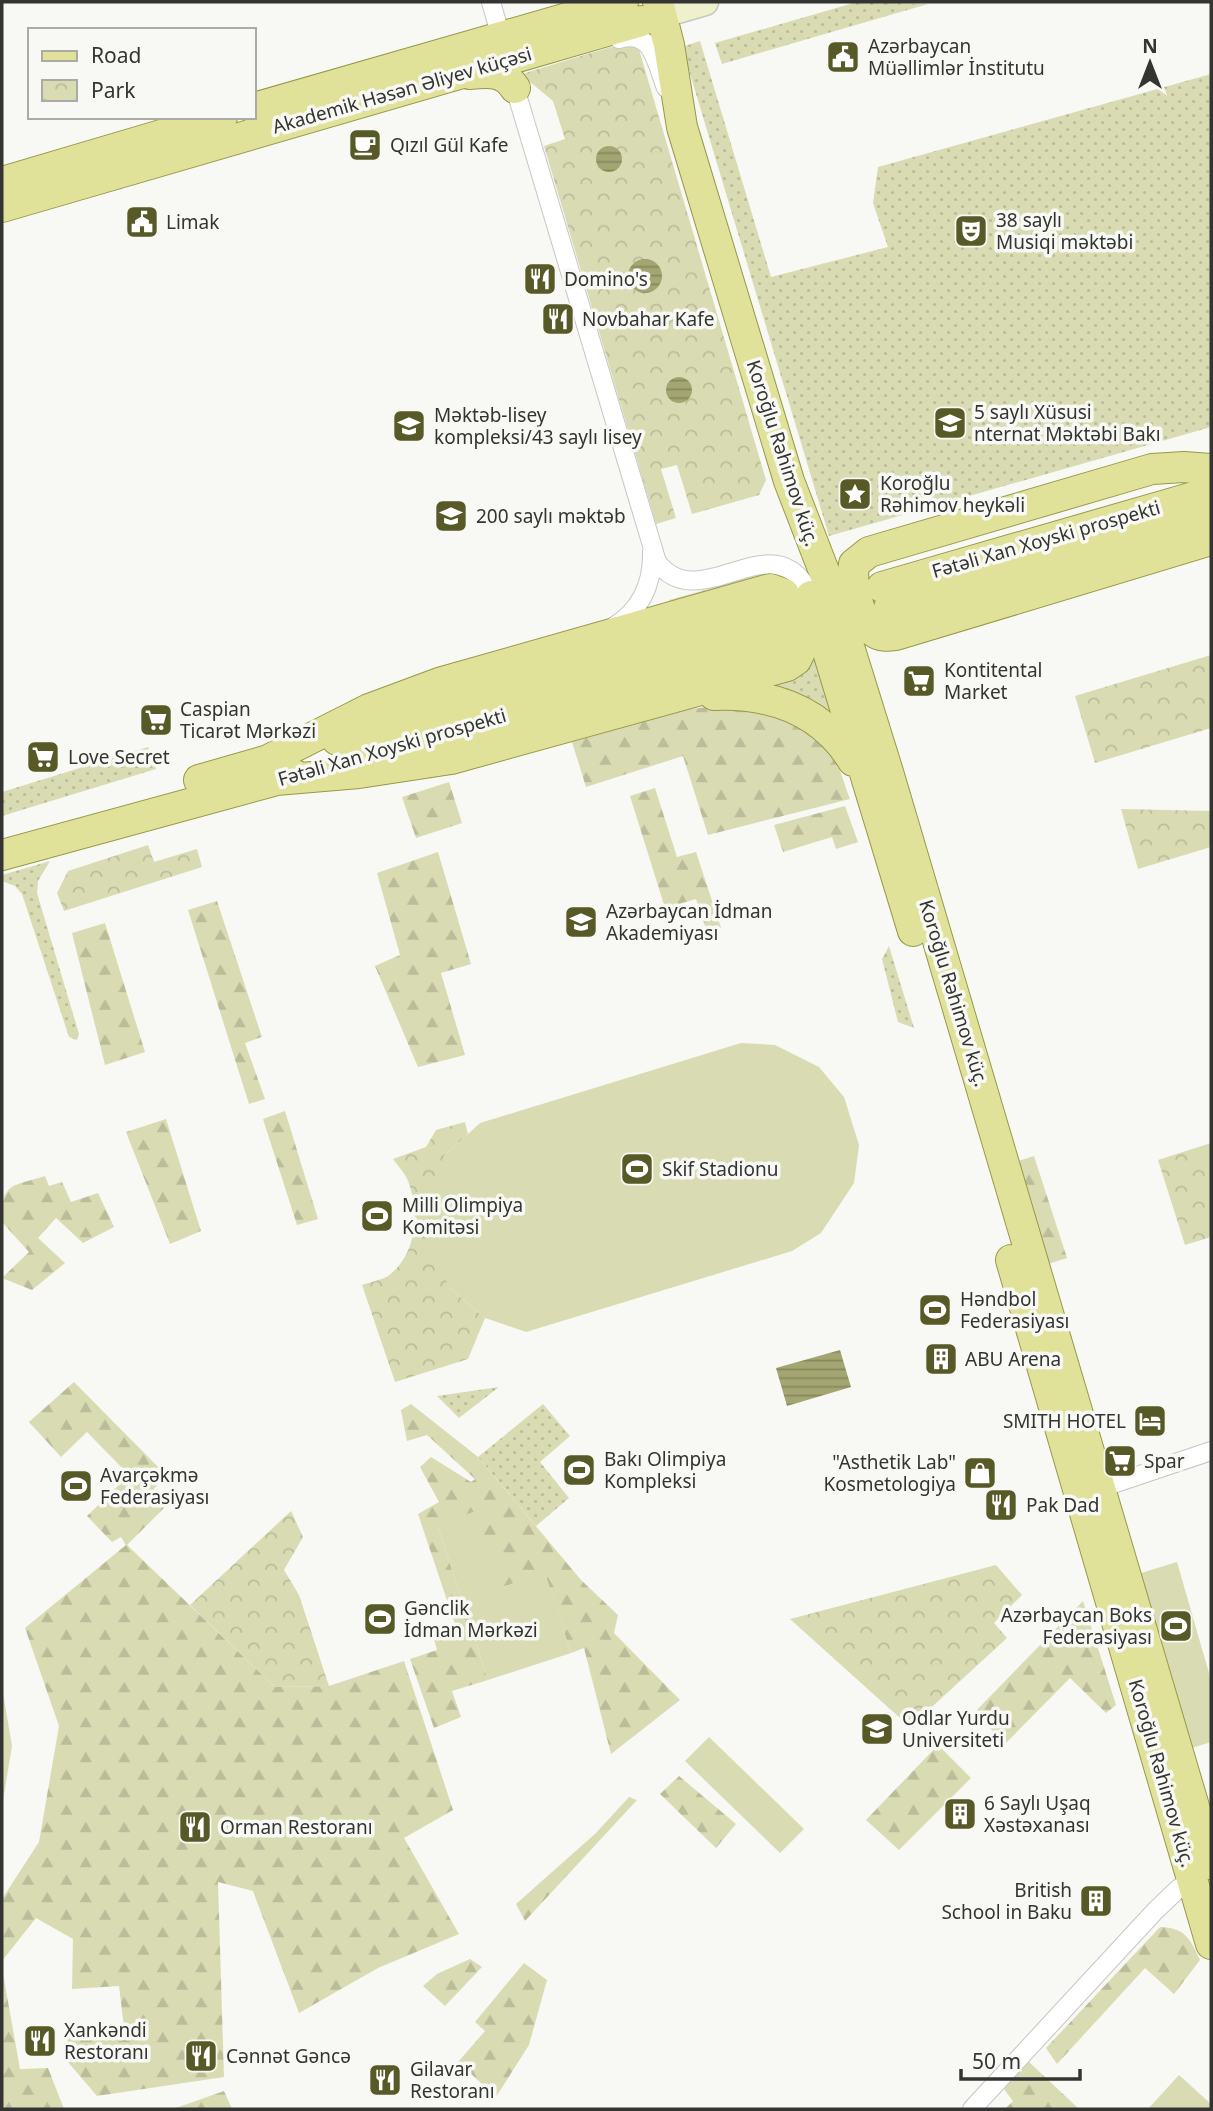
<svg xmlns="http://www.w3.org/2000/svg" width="1213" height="2111" font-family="'Noto Sans',sans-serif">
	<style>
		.grass { fill: url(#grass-dots) }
		.forest { fill: url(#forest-firs) }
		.park { fill: url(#park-crowns) }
		.pitch { fill: #d9dcb2 }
		.water { fill: url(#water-rules) }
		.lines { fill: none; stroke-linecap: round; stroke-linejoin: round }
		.minor-casing { stroke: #c6c7c2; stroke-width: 20 }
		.secondary-casing { stroke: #c6c7c2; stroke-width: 29 }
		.primary-casing { stroke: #969949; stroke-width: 32 }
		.minor { stroke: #fff; stroke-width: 18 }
		.secondary { stroke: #eff1cc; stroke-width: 26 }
		.primary { stroke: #e0e299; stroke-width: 30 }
		.labels { text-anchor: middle; stroke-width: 7; stroke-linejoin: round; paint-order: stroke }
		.poi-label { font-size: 19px; fill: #343432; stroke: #f8f8f4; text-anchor: start }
		.street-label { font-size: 19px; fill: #343432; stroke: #f8f8f4 }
	</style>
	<defs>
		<pattern id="grass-dots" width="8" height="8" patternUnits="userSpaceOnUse" patternTransform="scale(1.75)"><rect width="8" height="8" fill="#d9dcb2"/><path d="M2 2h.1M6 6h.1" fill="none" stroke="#bbbd9a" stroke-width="1.8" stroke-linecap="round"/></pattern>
		<pattern id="forest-firs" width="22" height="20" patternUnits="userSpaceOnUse" patternTransform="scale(1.75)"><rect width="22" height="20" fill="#d9dcb2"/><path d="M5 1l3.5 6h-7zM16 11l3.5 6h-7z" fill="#bbbd9a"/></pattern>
		<pattern id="park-crowns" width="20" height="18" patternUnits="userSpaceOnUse" patternTransform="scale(1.75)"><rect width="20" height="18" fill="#d9dcb2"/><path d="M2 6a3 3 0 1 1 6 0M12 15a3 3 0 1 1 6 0" fill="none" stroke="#bbbd9a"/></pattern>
		<pattern id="water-rules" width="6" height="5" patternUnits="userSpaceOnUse" patternTransform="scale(1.75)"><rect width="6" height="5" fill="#a3a670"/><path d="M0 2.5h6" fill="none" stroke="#86885d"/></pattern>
	</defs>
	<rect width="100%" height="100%" fill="#f8f8f4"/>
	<path class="grass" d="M857 2 928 4 722 64 715 43Z
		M700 41 771 277 888 247 873 203 878 167 1211 74V427L829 536 682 47Z
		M770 572 793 579 842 728 755 684 669 605V600Z
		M148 747 156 769 2 816V792Z
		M50 861 38 881 37 893 79 1034 77 1040 69 1037 22 894 15 886 2 881V875Z
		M889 946 914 1028 898 1022 882 959Z
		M499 1387 459 1418 437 1396Z
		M543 1404 570 1436 540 1462 569 1498 536 1526 478 1457Z"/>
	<path class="forest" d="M727 705C766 708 803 715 829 749 839 762 844 784 850 799L708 835 683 756 586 787 572 742 689 709Z
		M449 782 462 823 416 838 402 797Z
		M655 788 677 857 696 852 721 928 707 932 696 899 665 908 630 796Z
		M845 806 858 842 836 849 832 837 783 852 774 825Z
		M438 852 471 964 441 973 465 1055 418 1067 375 966 400 955 377 873Z
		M217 901 262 1037 245 1043 265 1099 249 1104 188 910Z
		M105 923 145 1052 105 1065 72 933Z
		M285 1111 318 1219 297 1225 263 1119Z
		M166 1119 201 1231 170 1244 126 1132Z
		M1034 1156 1067 1258 1045 1265 1015 1162Z
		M45 1176 49 1186 62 1182 71 1202 98 1193 114 1227 83 1243 56 1218 38 1238 65 1263 32 1290 2 1278 29 1252 2 1222C2 1182 10 1187 45 1176Z
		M74 1382 166 1475 153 1490 166 1506 127 1545 275 1687 329 1686 404 1661 453 1810 404 1838 459 1934 378 1968 299 2013 253 1891 218 1882 224 2077 97 2096 68 2062 67 2031 124 2027 119 1986 72 1989 73 1939 36 1918 2 1961V1899L39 1842 59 1726 25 1628 126 1545 121 1537 112 1542 87 1516 129 1475 87 1432 61 1457 29 1422Z
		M411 1404 478 1457 581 1580 618 1615 614 1633 680 1700 611 1754 584 1648 571 1653 545 1574 502 1587 437 1524 488 1680 452 1691 461 1717 434 1728 410 1659 437 1650 434 1639 457 1630 418 1514 439 1502 420 1467 431 1457 471 1482 475 1479 427 1435 407 1441 401 1410Z
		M1083 1601 1116 1705 1106 1713 1070 1678 1005 1744 975 1712Z
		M938 1745 971 1778 899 1850 866 1820Z
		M679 1776 736 1824 716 1848 660 1794Z
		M629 1797 637 1800 525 1921 516 1904 596 1833Z
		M1160 1927C1186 1928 1190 1939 1200 1960L1174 1994 1145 1968 1057 2064 1046 2048Z
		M470 1959 482 1967 445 2006 423 1986 437 1974Z
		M524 1963 547 1980 529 2045 496 2097 458 2062 485 2031 475 2022Z
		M2 1968 20 2069 48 2068 64 2109H2Z
		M1029 2062 1079 2109H1005L1013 2101 1003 2088Z
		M224 2091 232 2109H173Z"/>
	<path class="park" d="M627 42 638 46 766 480 759 495 692 514 677 465 661 469 676 518 656 524 544 146 565 139 553 101 524 77 525 73Z
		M1211 655V728L1095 763 1075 696Z
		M1121 809 1211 811V847L1138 869Z
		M148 845 154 862 197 849 202 867 64 911 57 893 68 871Z
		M465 1122 468 1134 444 1156 450 1288 485 1318 468 1359 395 1382 362 1285C370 1282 381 1280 388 1276 417 1255 420 1212 408 1181 405 1173 398 1166 393 1159L426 1147 436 1130Z
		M1211 1143V1237L1185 1245 1158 1160Z
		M291 1511 303 1537 284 1570 299 1595 329 1686 275 1687 190 1605Z
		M996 1565 1022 1595 994 1623 1007 1638 910 1727 790 1619Z"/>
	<path class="pitch" d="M741 1043 775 1045 819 1067 844 1097 859 1145 854 1183 821 1233 792 1251 526 1332 485 1318 450 1288 431 1250 426 1217 430 1188 444 1156 480 1123Z
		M476 1511 502 1587 545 1573 571 1653 488 1680 437 1524Z
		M1177 1562 1211 1680V1742L1192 1748 1141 1573Z
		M2 1687 12 1746 2 1807Z
		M709 1737 804 1829 780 1853 685 1761Z
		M1179 2075 1211 2104V2109H1148Z"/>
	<path class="water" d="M596 159a13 13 0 1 1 26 0a13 13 0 1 1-26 0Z
		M628 276a17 17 0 1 1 34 0a17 17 0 1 1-34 0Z
		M666 390a13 13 0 1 1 26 0a13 13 0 1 1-26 0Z
		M840 1350 851 1387 787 1406 776 1368Z"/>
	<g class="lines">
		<defs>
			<path id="minor" d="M491 2 501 37
				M619 39C653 29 656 63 666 88
				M515 79V88L657 562C701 620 775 516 811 596
				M613 627C641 610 653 584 652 551
				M1101 1488 1211 1451
				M972 2109 1155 1911 1179 1888 1192 1881"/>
			<path id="secondary" d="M643 20 705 2"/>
			<path id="primary" d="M658 2 669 45 682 127 789 481 832 592 888 772 1211 1864
				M470 74C490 72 504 71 515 88
				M254 108 623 2
				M2 182 222 117
				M2 207 641 21
				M1211 469 1184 467 1152 469 869 552 854 564C851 581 859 623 874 632 881 637 889 636 896 635L1211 540
				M882 587 1211 492
				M811 596 913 931
				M889 608 1211 517
				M714 695C772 693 822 710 853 761
				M337 740 774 616
				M353 758 781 638
				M268 760 369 709 439 683 770 589 784 594 800 652 796 660 787 666 451 759 359 773 276 780
				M199 780 286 755
				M2 855 295 775
				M1011 1260 1211 1944"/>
		</defs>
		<use href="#minor" class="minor-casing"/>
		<use href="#secondary" class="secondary-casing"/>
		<use href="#primary" class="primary-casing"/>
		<use href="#minor" class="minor"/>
		<use href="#secondary" class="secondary"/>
		<use href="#primary" class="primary"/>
	</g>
	<defs>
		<symbol id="civic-square" viewBox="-11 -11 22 22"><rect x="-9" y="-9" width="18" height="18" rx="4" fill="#575927" stroke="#f8f8f4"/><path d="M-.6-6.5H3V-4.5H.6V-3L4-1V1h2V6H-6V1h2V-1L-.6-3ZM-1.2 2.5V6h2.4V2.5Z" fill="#fff"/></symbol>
		<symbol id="cafe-square" viewBox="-11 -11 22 22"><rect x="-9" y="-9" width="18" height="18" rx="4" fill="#575927" stroke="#f8f8f4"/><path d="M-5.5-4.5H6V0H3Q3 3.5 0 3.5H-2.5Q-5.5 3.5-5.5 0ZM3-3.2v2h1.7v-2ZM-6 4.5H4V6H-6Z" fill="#fff"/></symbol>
		<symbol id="theatre-square" viewBox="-11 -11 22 22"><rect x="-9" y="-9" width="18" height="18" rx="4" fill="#575927" stroke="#f8f8f4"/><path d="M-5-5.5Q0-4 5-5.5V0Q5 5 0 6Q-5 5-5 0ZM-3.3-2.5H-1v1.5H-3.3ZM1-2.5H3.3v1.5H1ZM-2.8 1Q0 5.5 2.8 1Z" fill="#fff"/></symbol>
		<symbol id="restaurant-square" viewBox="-11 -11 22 22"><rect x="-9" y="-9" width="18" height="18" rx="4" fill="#575927" stroke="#f8f8f4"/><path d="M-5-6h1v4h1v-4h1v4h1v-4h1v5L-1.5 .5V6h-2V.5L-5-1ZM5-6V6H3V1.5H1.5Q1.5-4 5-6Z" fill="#fff"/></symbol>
		<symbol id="school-square" viewBox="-11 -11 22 22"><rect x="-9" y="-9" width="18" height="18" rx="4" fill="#575927" stroke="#f8f8f4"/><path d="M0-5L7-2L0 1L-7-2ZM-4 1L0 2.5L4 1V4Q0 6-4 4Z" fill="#fff"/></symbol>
		<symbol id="sight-square" viewBox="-11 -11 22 22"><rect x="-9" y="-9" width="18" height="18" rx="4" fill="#575927" stroke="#f8f8f4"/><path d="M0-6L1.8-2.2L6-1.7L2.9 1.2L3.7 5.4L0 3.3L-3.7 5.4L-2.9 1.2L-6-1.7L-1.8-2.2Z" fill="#fff"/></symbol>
		<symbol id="supermarket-square" viewBox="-11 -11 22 22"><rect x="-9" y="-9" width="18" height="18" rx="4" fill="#575927" stroke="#f8f8f4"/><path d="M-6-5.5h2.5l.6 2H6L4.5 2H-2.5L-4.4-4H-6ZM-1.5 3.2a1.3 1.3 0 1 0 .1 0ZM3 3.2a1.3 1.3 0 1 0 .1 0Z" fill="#fff"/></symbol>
		<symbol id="university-square" viewBox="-11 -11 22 22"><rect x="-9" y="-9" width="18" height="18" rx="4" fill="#575927" stroke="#f8f8f4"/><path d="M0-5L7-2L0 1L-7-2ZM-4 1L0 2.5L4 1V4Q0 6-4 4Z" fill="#fff"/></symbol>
		<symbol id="stadium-square" viewBox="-11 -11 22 22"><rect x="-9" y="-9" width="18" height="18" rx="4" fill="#575927" stroke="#f8f8f4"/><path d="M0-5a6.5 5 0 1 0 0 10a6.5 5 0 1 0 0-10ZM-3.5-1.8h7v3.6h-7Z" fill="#fff"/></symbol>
		<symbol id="building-square" viewBox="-11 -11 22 22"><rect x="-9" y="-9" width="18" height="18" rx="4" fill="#575927" stroke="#f8f8f4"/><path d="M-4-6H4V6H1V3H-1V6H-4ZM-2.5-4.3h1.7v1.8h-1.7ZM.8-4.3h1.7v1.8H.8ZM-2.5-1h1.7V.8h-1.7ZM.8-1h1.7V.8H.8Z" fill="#fff"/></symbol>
		<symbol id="hotel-square" viewBox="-11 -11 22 22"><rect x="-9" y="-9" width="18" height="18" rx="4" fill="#575927" stroke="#f8f8f4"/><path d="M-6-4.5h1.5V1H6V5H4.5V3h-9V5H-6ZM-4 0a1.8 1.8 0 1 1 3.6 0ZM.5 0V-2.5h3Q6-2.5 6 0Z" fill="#fff"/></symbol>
		<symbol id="shop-square" viewBox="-11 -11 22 22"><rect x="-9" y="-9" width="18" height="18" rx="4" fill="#575927" stroke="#f8f8f4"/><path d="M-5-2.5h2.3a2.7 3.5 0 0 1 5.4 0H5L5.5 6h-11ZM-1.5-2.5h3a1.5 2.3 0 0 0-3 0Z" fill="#fff"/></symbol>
	</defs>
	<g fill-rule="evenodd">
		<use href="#civic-square" x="824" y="38" width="38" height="38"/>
		<use href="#cafe-square" x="346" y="126" width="38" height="38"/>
		<use href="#civic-square" x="123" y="203" width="38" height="38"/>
		<use href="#theatre-square" x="952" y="212" width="38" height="38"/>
		<use href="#restaurant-square" x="521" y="260" width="38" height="38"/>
		<use href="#restaurant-square" x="539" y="300" width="38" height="38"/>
		<use href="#school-square" x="931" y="404" width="38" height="38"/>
		<use href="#school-square" x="390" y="407" width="38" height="38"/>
		<use href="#sight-square" x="836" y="475" width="38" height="38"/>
		<use href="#school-square" x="432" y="497" width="38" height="38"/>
		<use href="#supermarket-square" x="900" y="662" width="38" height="38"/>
		<use href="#supermarket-square" x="137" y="701" width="38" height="38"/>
		<use href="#supermarket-square" x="24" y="738" width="38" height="38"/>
		<use href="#university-square" x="562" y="903" width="38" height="38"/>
		<use href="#stadium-square" x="618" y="1150" width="38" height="38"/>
		<use href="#stadium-square" x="358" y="1197" width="38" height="38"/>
		<use href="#stadium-square" x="916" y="1291" width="38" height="38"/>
		<use href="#building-square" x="922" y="1340" width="38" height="38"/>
		<use href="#hotel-square" x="1131" y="1402" width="38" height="38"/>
		<use href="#supermarket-square" x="1101" y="1442" width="38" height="38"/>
		<use href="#stadium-square" x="560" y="1451" width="38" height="38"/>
		<use href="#shop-square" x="961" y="1454" width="38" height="38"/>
		<use href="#stadium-square" x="57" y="1467" width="38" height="38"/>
		<use href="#restaurant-square" x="982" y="1486" width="38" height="38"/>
		<use href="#stadium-square" x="361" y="1600" width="38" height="38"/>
		<use href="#stadium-square" x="1157" y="1607" width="38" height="38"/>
		<use href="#university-square" x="858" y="1710" width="38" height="38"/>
		<use href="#building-square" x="941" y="1795" width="38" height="38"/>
		<use href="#restaurant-square" x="176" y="1808" width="38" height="38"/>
		<use href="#building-square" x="1077" y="1882" width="38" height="38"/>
		<use href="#restaurant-square" x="21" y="2022" width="38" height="38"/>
		<use href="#restaurant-square" x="182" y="2037" width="38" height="38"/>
		<use href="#restaurant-square" x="366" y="2061" width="38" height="38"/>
	</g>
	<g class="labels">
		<g class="poi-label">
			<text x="868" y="53">Azərbaycan<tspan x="868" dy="22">Müəllimlər İnstitutu</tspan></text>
			<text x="390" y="152">Qızıl Gül Kafe</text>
			<text x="996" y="227">38 saylı<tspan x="996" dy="22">Musiqi məktəbi</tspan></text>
			<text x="166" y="229">Limak</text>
			<text x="564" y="286">Domino's</text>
			<text x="582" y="326">Novbahar Kafe</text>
			<text x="974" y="419">5 saylı Xüsusi<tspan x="974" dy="22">nternat Məktəbi Bakı</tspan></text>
			<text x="434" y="422">Məktəb-lisey<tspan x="434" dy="22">kompleksi/43 saylı lisey</tspan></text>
			<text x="880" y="490">Koroğlu<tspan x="880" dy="22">Rəhimov heykəli</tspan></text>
			<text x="476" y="523">200 saylı məktəb</text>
			<text x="944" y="677">Kontitental<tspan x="944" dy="22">Market</tspan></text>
			<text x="180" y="716">Caspian<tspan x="180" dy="22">Ticarət Mərkəzi</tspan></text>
			<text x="68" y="764">Love Secret</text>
			<text x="606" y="918">Azərbaycan İdman<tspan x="606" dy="22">Akademiyası</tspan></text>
			<text x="662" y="1176">Skif Stadionu</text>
			<text x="402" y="1212">Milli Olimpiya<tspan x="402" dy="22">Komitəsi</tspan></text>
			<text x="960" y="1306">Həndbol<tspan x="960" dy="22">Federasiyası</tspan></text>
			<text x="965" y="1366">ABU Arena</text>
			<text x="1126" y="1428" text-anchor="end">SMITH HOTEL</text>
			<text x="604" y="1466">Bakı Olimpiya<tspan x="604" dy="22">Kompleksi</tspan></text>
			<text x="1144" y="1468">Spar</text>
			<text x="956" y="1469" text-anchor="end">"Asthetik Lab"<tspan x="956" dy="22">Kosmetologiya</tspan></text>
			<text x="100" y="1482">Avarçəkmə<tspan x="100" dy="22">Federasiyası</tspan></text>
			<text x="1026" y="1512">Pak Dad</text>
			<text x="404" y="1615">Gənclik<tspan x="404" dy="22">İdman Mərkəzi</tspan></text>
			<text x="1152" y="1622" text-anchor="end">Azərbaycan Boks<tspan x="1152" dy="22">Federasiyası</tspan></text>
			<text x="902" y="1725">Odlar Yurdu<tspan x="902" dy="22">Universiteti</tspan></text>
			<text x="984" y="1810">6 Saylı Uşaq<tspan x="984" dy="22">Xəstəxanası</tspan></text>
			<text x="220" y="1834">Orman Restoranı</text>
			<text x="1072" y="1897" text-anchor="end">British<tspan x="1072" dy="22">School in Baku</tspan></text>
			<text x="64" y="2037">Xankəndi<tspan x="64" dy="22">Restoranı</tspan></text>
			<text x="226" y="2063">Cənnət Gəncə</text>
			<text x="410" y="2076">Gilavar<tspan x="410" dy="22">Restoranı</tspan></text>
		</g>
		<g class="street-label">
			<text transform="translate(402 90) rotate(-16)" y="7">Akademik Həsən Əliyev küçəsi</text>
			<text transform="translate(783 453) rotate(72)" y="7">Koroğlu Rəhimov küç.</text>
			<text transform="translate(1046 539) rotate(-16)" y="7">Fətəli Xan Xoyski prospekti</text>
			<text transform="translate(392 747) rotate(-16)" y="7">Fətəli Xan Xoyski prospekti</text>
			<text transform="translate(954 993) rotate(73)" y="7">Koroğlu Rəhimov küç.</text>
			<text transform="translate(1162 1773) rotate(74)" y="7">Koroğlu Rəhimov küç.</text>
		</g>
	</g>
	<rect width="1213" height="2111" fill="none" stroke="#343432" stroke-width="7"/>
	<rect x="28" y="28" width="228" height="91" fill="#f8f8f4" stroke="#aaaaa6" stroke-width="2"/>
	<rect x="42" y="51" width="35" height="10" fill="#e0e299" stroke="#aaaaa6" stroke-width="2"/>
	<text x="91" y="63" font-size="21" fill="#343432">Road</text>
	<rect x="42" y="80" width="35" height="21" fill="url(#park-crowns)" stroke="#aaaaa6" stroke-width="2"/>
	<text x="91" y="98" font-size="21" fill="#343432">Park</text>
	<g transform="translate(1150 63)" stroke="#f8f8f4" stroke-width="5" paint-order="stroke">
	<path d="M0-5L12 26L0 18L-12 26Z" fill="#343432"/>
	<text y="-10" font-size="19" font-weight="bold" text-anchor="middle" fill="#343432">N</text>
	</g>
	<path d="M961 2069v10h119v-10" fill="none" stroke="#343432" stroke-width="3.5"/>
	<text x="972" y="2069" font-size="21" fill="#343432" stroke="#f8f8f4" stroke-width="5" paint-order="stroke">50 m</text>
</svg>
